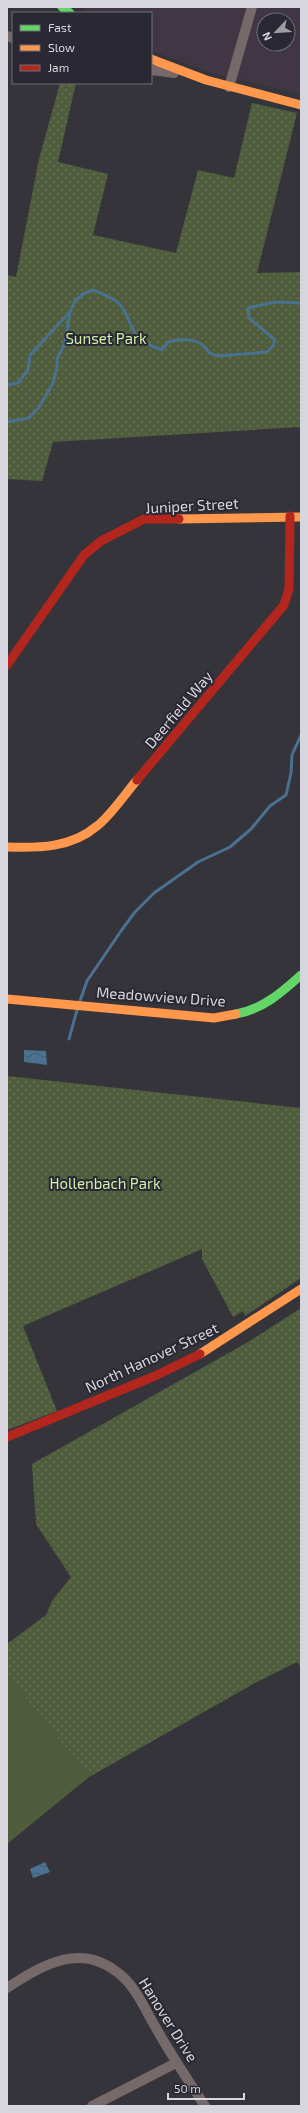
<svg xmlns="http://www.w3.org/2000/svg" width="308" height="2113" font-family="'Exo 2',sans-serif">
	<style>
		.commercial { fill: #403644; fill-rule: evenodd }
		.grass { fill: url(#grass-dots) }
		.pitch { fill: #4f5d3d }
		.water { fill: url(#water-waves) }
		.lines { fill: none; stroke-linecap: round; stroke-linejoin: round }
		.stream { stroke: #4a7190; stroke-width: 3 }
		.street { stroke: #76696a; stroke-width: 10 }
		.fast { stroke: #63d668; stroke-width: 9 }
		.slow { stroke: #ff974d; stroke-width: 9 }
		.jam { stroke: #b3261e; stroke-width: 9 }
		.labels { text-anchor: middle; stroke-width: 4; stroke-linejoin: round; paint-order: stroke }
		.park-label { font-size: 15px; fill: #d0efa7; stroke: #292833 }
		.street-label { font-size: 15px; fill: #d7d6de; stroke: #292833 }
	</style>
	<defs>
		<pattern id="grass-dots" width="8" height="8" patternUnits="userSpaceOnUse"><rect width="8" height="8" fill="#4f5d3d"/><path d="M2 2h.1M6 6h.1" fill="none" stroke="#687459" stroke-width="1.8" stroke-linecap="round"/></pattern>
		<pattern id="water-waves" width="16" height="10" patternUnits="userSpaceOnUse"><rect width="16" height="10" fill="#4a7190"/><path d="M0 5q4-4 8 0t8 0" fill="none" stroke="#465b6d"/></pattern>
	</defs>
	<rect width="100%" height="100%" fill="#35343a"/>
	<path class="commercial" d="M80 7H301V94L211 73 155 52 151 49V13H90ZM264 20H288V44H264Z"/>
	<path class="grass" d="M60 83H76L58 162 108 174 93 235 176 253 198 170 234 178 252 103 297 113 257 273 301 272V427L53 442 42 481 7 479V275L16 277 39 159Z
		M7 1076 301 1108V1278L245 1316 243 1311 233 1317 202 1259V1249L23 1326 57 1411 7 1430Z
		M301 1308V1667L297 1662 255 1683 89 1777 7 1675V1644L46 1615 52 1601 71 1577 36 1524 32 1464 248 1342Z"/>
	<path class="pitch" d="M7 1675 89 1777 7 1844Z"/>
	<path class="water" d="M24 1050 46 1051 47 1065 24 1062Z
		M45 1862 50 1872 33 1878 30 1869Z"/>
	<g class="lines">
		<path class="stream" d="M7 385 18 383 28 370 30 355 70 312
			M7 422 29 418 39 407 53 383 57 368V359L65 343 70 312 75 301 83 294 93 290C102 294 117 299 122 307 138 333 128 338 162 350L168 342C184 338 201 338 209 353L218 356 267 352 273 346 275 340 249 318 248 308 275 302 301 303
			M80 1001 87 981 121 931 135 912 154 893 198 862 230 847 251 829 270 806 286 795 291 773 292 755 301 735
			M69 1039 77 1010"/>
		<path class="street" d="M7 36 13 38
			M151 70 174 73
			M229 87 252 7
			M7 1988C44 1964 83 1940 123 1977 137 1990 146 2011 156 2028 171 2055 188 2080 205 2106
			M92 2106 176 2063"/>
		<path class="fast" d="M62 7 70 13
			M236 1014C263 1009 281 993 301 975"/>
		<path class="slow" d="M151 59 206 80 301 105
			M179 519 301 517
			M7 847C39 848 71 848 97 826 111 815 125 794 137 780
			M7 999 214 1018 236 1014
			M200 1354 301 1289"/>
		<path class="jam" d="M7 665 84 555 101 541 144 519H179
			M137 780 284 605 289 589 290 516
			M7 1437 155 1376 200 1354"/>
	</g>
	<g class="labels">
		<g class="park-label">
			<text x="106" y="344">Sunset Park</text>
			<text x="105" y="1189">Hollenbach Park</text>
		</g>
		<g class="street-label">
			<text transform="translate(192 506) rotate(-3)" y="5">Juniper Street</text>
			<text transform="translate(179 710) rotate(-50)" y="5">Deerfield Way</text>
			<text transform="translate(161 997) rotate(4)" y="5">Meadowview Drive</text>
			<text transform="translate(152 1358) rotate(-25)" y="5">North Hanover Street</text>
			<text transform="translate(168 2020) rotate(58)" y="5">Hanover Drive</text>
		</g>
	</g>
	<rect width="308" height="2113" fill="none" stroke="#d7d6de" stroke-width="16"/>
	<rect x="12" y="12" width="140" height="72" fill="#292833" stroke="#6f6e77"/>
	<rect x="20" y="25" width="20" height="6" fill="#63d668" stroke="#6f6e77"/>
	<text x="48" y="32" font-size="12" fill="#d7d6de">Fast</text>
	<rect x="20" y="45" width="20" height="6" fill="#ff974d" stroke="#6f6e77"/>
	<text x="48" y="52" font-size="12" fill="#d7d6de">Slow</text>
	<rect x="20" y="65" width="20" height="6" fill="#b3261e" stroke="#6f6e77"/>
	<text x="48" y="72" font-size="12" fill="#d7d6de">Jam</text>
	<g transform="translate(276 32) rotate(245)"><circle r="19" fill="#292833" stroke="#6f6e77"/>
	<path d="M0-3L7 15L0 10L-7 15Z" fill="#9e9da5"/>
	<text y="-6" font-size="11" font-weight="bold" text-anchor="middle" fill="#d7d6de">N</text>
	</g>
	<path d="M168 2093v6h76v-6" fill="none" stroke="#d7d6de" stroke-width="2"/>
	<text x="174" y="2093" font-size="12" fill="#d7d6de" stroke="#292833" stroke-width="3" paint-order="stroke">50 m</text>
</svg>
